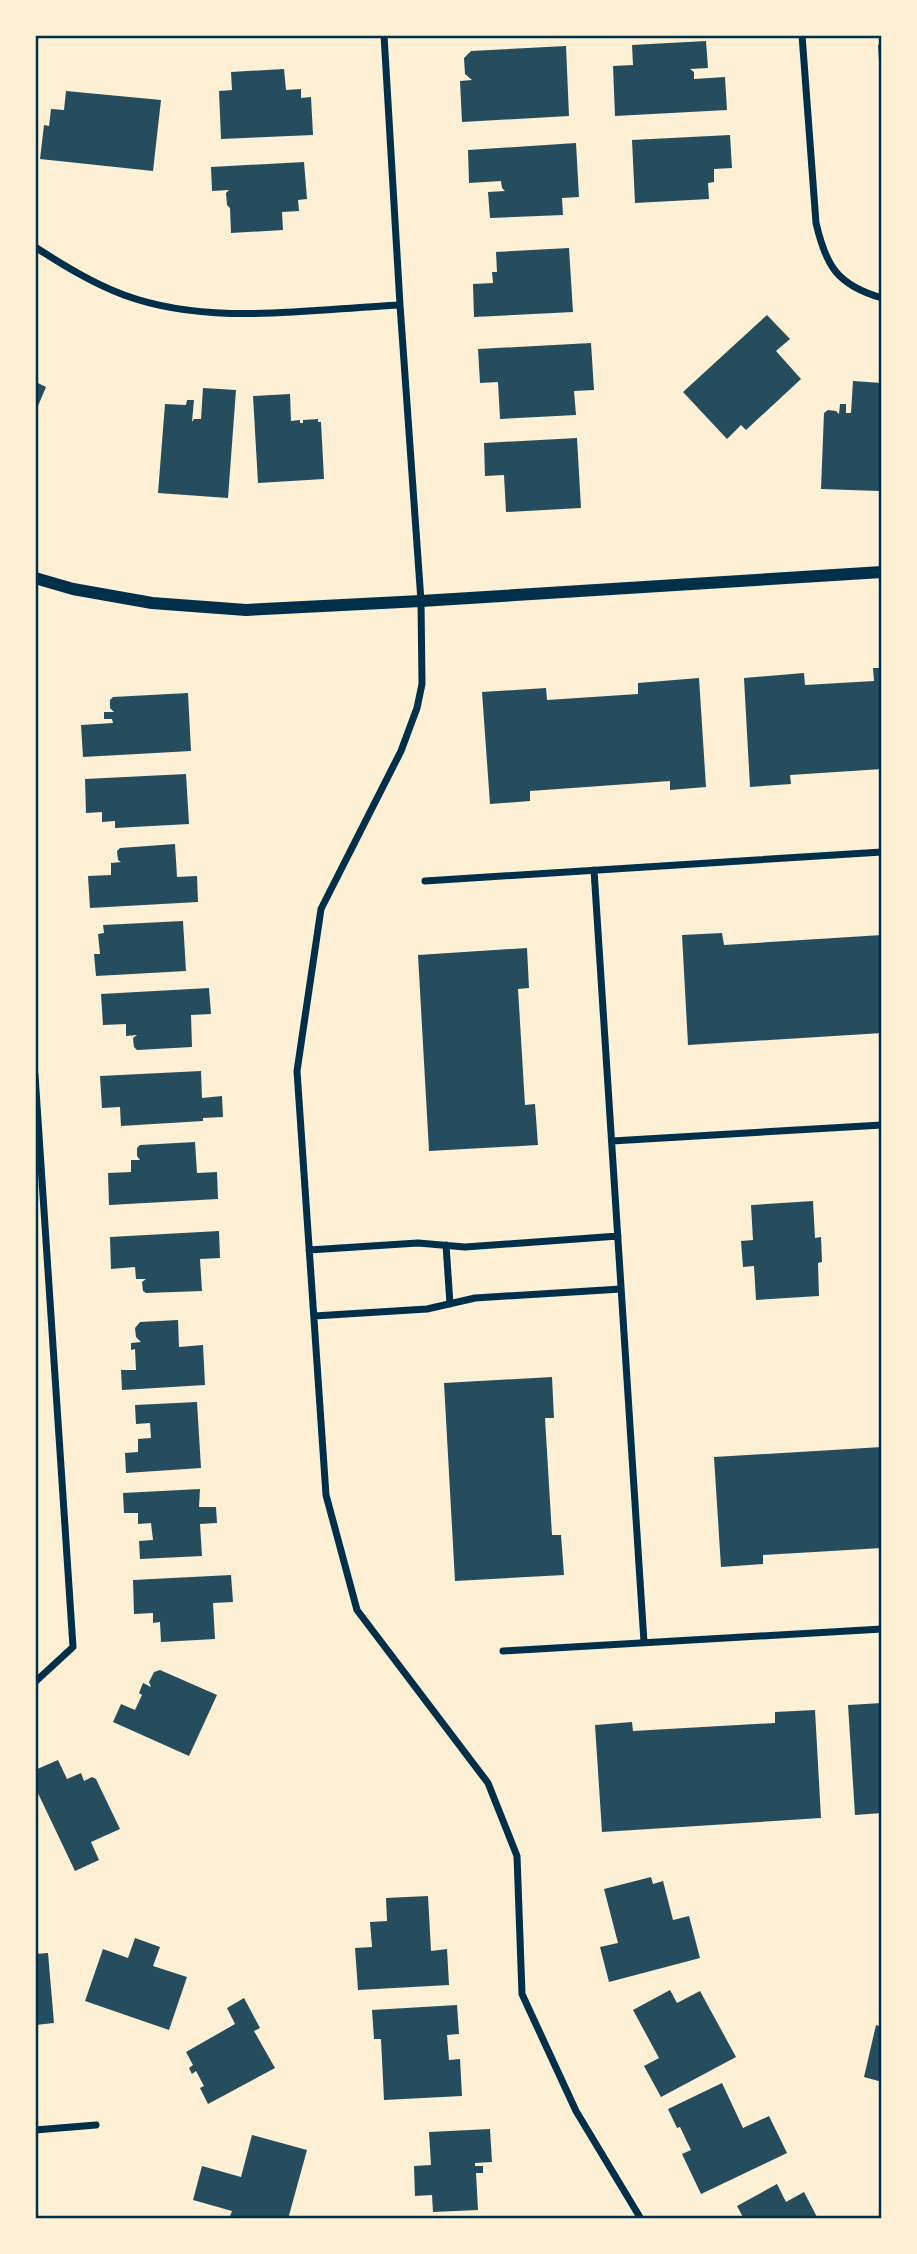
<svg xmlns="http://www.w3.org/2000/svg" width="917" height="2254" font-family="'Work Sans',sans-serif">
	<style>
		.building { fill: #264d5e }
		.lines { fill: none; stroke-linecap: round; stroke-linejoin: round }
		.minor { stroke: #003049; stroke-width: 7 }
		.tertiary { stroke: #003049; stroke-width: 12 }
		.neatline { fill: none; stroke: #003049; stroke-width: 2.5 }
	</style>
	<rect width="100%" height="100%" fill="#fdf0d5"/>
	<path class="building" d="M706 41 708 68 690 69 694 72V79L725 77 727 110 615 116 613 66 633 65 632 45Z
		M882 44V78H880L878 45Z
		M566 46 569 116 462 122 460 81 472 80 465 74 464 58 471 51Z
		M284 69 286 90 301 89V98L311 97 313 135 221 139 219 91 232 90 231 72Z
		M66 91 161 100 153 171 40 159 44 125 49 126 51 109 64 110Z
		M730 135 732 168 714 169V182L708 183 709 199 635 203 632 140Z
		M576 143 579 197 562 198 563 215 490 218 488 192 505 191 502 188 501 181 469 183 468 150Z
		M304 162 307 199 298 200 299 211 282 212 283 230 231 233 230 208 227 205 226 193 229 190 212 191 211 167Z
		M569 248 573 312 474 317 473 284 493 283 492 272H497L496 252Z
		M767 315 790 339 776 351 801 379 746 430 741 425 727 439 683 392Z
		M591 343 594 390 574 391 576 415 500 419 498 382 480 383 478 349Z
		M853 381 882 383 879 491 821 489 824 413 828 410 836 411 839 414 840 404H846V413H851Z
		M36 382 46 387 35 413V384Z
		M203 388 236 390 228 498 158 493 165 404 186 405 187 400H194L192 422 194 419H201Z
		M290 394 291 421 300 420V423H303V420L318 419V422H321L324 479 258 483 253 396Z
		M577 438 581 508 506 512 504 475 485 476 484 443Z
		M873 668H882V769L790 775 791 784 750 787 744 678 804 673 805 685 874 681Z
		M699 678 706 787 670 790V781L530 791V801L490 804 482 692 546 688 547 700 638 694V683Z
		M188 693 191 751 83 757 81 725 113 723 112 719H104V712H114L110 708V700L113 697Z
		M186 774 189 824 115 828V821L102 822V812L86 813 85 779Z
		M175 844 177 877 197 876 198 902 90 908 88 876 111 875V863L121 862 118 860 117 851 120 848Z
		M183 921 186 971 96 976 94 954H100L98 934 104 933 103 925Z
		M722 933 724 945 882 935V1033L688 1045 682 935Z
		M527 948 529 988 518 989 525 1105 535 1104 538 1145 429 1151 418 955Z
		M209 988 211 1014 191 1015 192 1047 137 1050 134 1047 133 1038 137 1035 126 1036V1024L103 1025 101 994Z
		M201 1071 202 1098 222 1096 223 1117 203 1118V1121L121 1126 120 1107 102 1108 100 1076Z
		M195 1142 197 1173 217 1172 218 1199 109 1205 108 1173 131 1172V1160H140L137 1156V1148L140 1145Z
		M813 1201 815 1238 821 1237 822 1262 818 1263 819 1296 756 1300 754 1266 743 1267 741 1241 753 1240 751 1205Z
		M219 1231 220 1258 200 1259 202 1291 146 1293 143 1291 142 1282 146 1279H136L135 1267 111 1269 110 1237Z
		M178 1320 179 1347 203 1345 205 1385 122 1390 121 1370H136L135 1349 131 1350V1343L141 1342 136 1337 135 1328 140 1322Z
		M552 1377 554 1418H545L552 1535H561L564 1575 455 1581 444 1383Z
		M197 1402 201 1468 126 1473 125 1453 138 1452V1439L151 1438 150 1423 136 1424 135 1405Z
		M882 1447V1548L763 1555V1564L721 1567 714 1457Z
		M200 1489 199 1507H216L217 1523 200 1524 202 1556 140 1559 139 1541 153 1540 151 1523 138 1524V1513H124L123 1493Z
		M231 1575 233 1602 213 1603 215 1639 161 1642 160 1622 153 1623V1613L134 1614 133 1580Z
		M160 1670 217 1695 189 1756 113 1722 121 1704 135 1710 142 1695 139 1693 143 1683 151 1687 149 1682 154 1672Z
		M882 1703V1813L855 1815 848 1705Z
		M815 1710 821 1818 602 1832 595 1725 632 1722 633 1731 775 1723V1712Z
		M58 1760 67 1779 81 1773 84 1781 92 1777 96 1779 120 1829 91 1842 99 1860 75 1871 35 1787V1770Z
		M651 1877 653 1884 663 1881 673 1920 689 1916 700 1958 609 1982 600 1947 618 1943 604 1889Z
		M428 1896 431 1951 447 1949 449 1985 358 1990 355 1948 372 1947 370 1922 387 1921 386 1898Z
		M135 1938 160 1947 153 1966 187 1977 169 2030 85 2001 103 1949 128 1958Z
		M48 1953 54 2023 35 2025V1954Z
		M670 1990 677 2003 700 1991 736 2057 661 2097 644 2066 659 2058 633 2010Z
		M244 1998 260 2028 254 2031 275 2068 208 2104 200 2088 204 2086 196 2071 192 2074 189 2068 193 2065 186 2052 235 2024 227 2008Z
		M457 2005 459 2034 447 2035 449 2060 460 2059 462 2096 384 2100 381 2039H374L372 2010Z
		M876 2025 882 2027V2082L864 2077Z
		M722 2083 743 2128 769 2116 787 2153 701 2194 682 2154 691 2150 680 2127 677 2128 668 2109Z
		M490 2129 492 2162 475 2163V2166H483V2173H476L478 2210 433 2212 432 2195 415 2196 414 2166 431 2165 429 2132Z
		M252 2135 307 2150 288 2219H229L232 2211 193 2200 202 2166 241 2177Z
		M777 2184 786 2202 804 2192 818 2219H744L737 2206Z"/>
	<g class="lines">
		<path class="minor" d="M384 35 400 305 421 601 422 684 417 708 401 751 321 909 297 1071 326 1495 357 1610 488 1783 517 1856 522 1994 576 2111 641 2219
			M802 35 816 223C826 266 837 285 882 298
			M35 247C63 265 92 283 124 295 211 327 310 309 400 305
			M594 870 644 1642
			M425 881 882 852
			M35 1075 73 1647 35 1682
			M612 1141 882 1125
			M446 1245 450 1304
			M309 1250 418 1243 465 1247 618 1236
			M314 1316 427 1309 475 1298 621 1289
			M503 1651 882 1629
			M35 2130 96 2125"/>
		<path class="tertiary" d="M35 578 73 589 152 603 246 610 421 601 882 572"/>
	</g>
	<rect width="917" height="2254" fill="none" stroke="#fdf0d5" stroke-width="74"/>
	<rect x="37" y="37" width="843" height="2180" class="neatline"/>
</svg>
